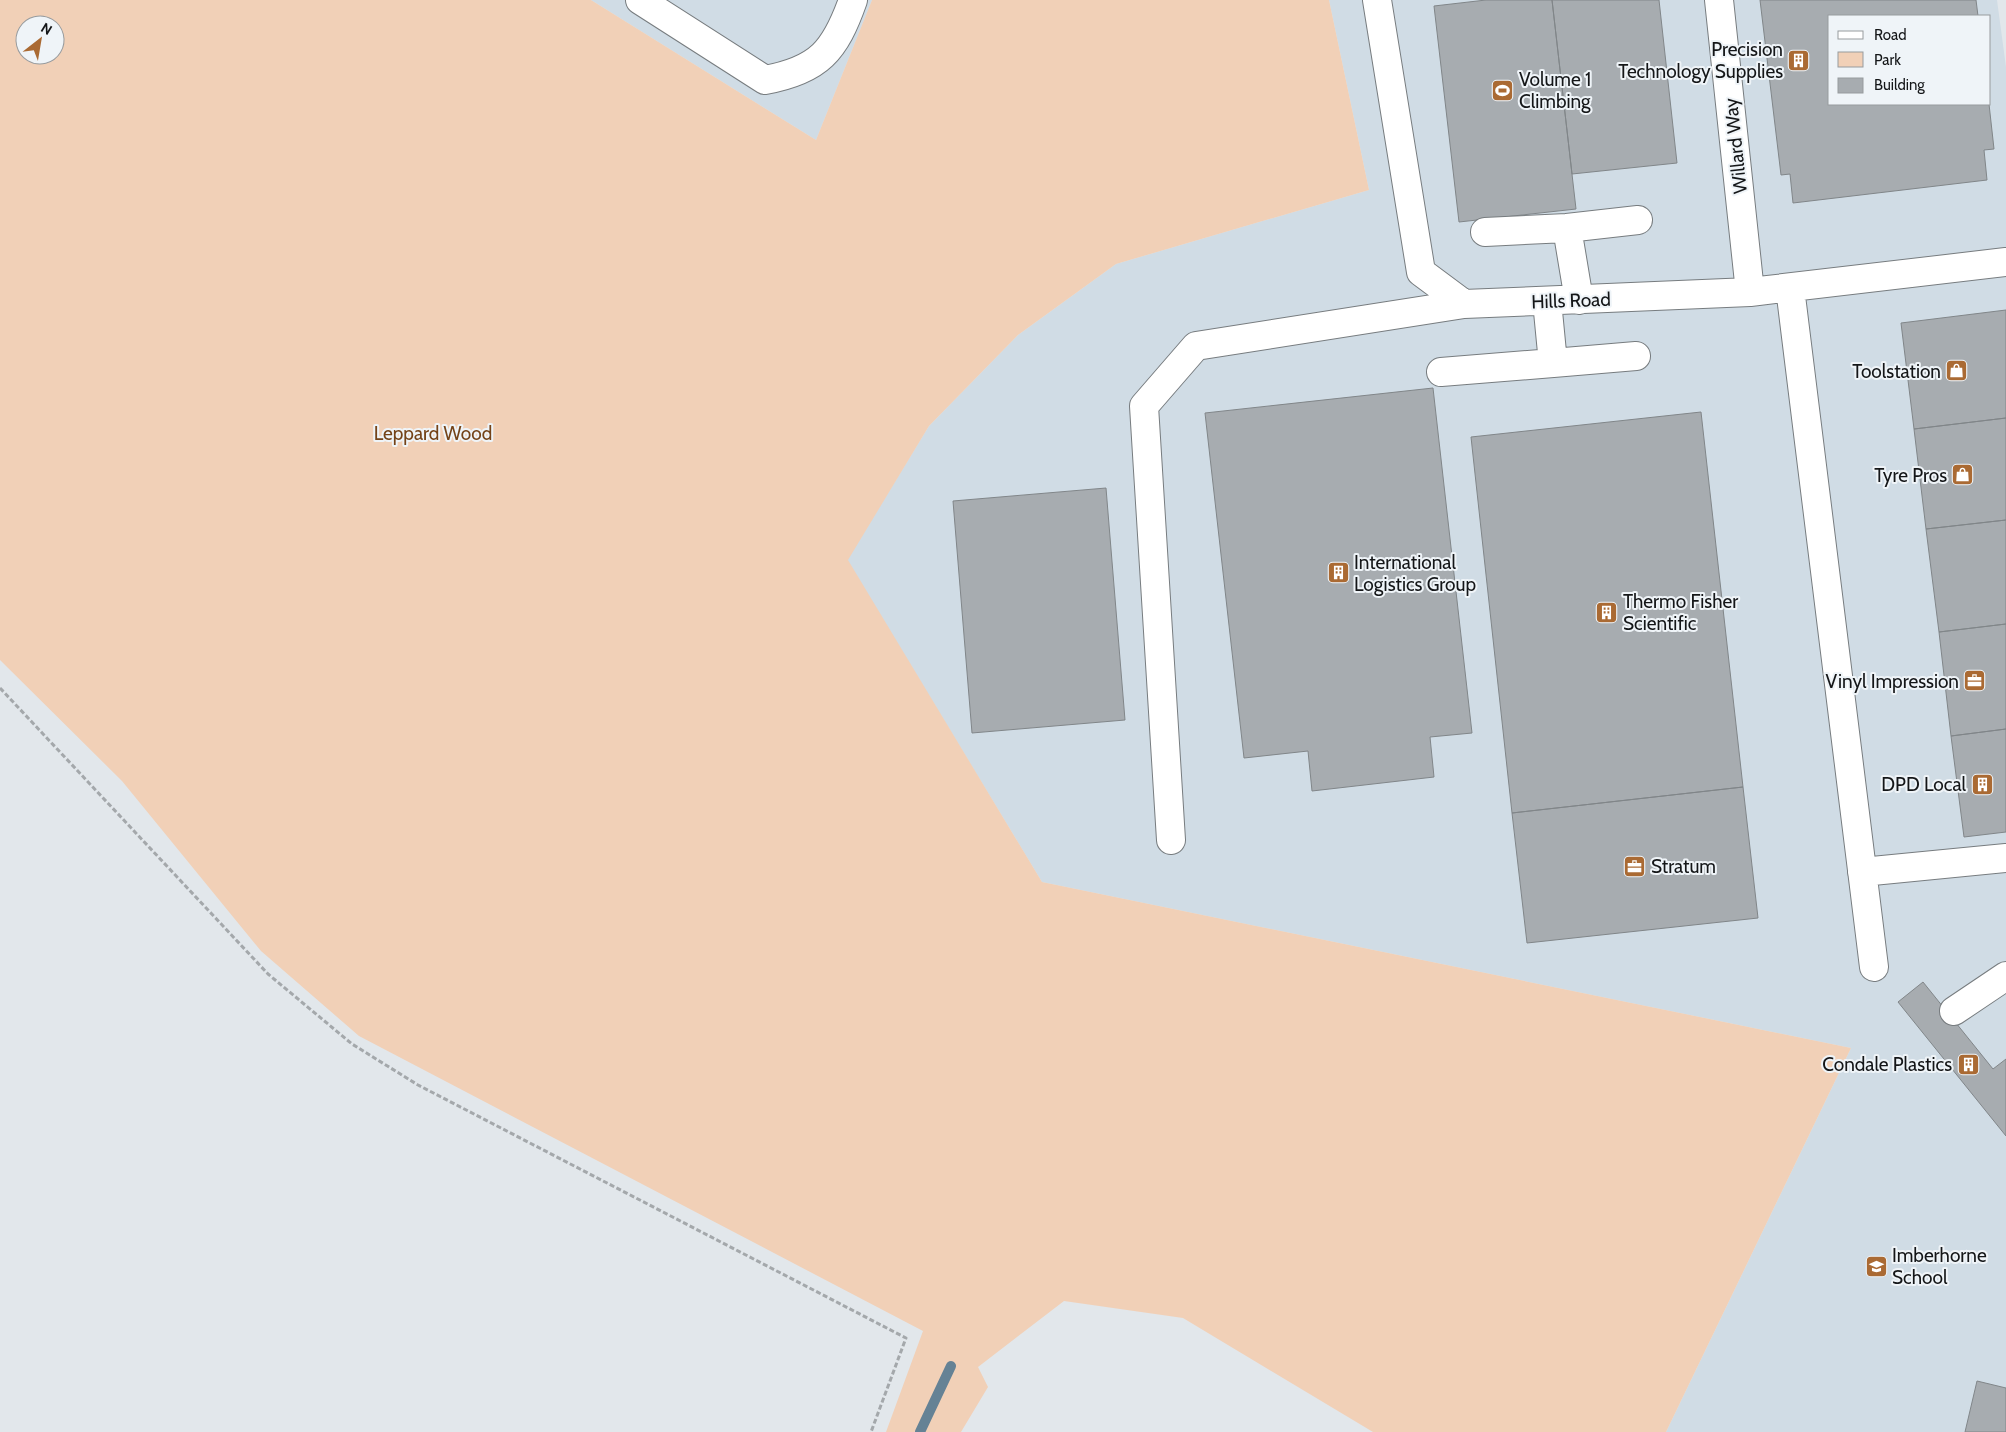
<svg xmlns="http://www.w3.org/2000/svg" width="2006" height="1432" font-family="Cabin,sans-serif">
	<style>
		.built { fill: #d0dce5; fill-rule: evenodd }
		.green { fill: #f1d0b7; fill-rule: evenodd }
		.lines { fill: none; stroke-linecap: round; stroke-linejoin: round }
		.stream { stroke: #658295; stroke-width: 10 }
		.building { fill: #a7acb0; stroke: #818689 }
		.minor-casing { stroke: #777c7f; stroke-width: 30 }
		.path { stroke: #a4a8ab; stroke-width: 3; stroke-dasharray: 5 2.5; stroke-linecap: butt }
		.minor { stroke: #fff; stroke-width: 28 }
		.labels { text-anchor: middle; stroke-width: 4; stroke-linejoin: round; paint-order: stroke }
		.poi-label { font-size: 19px; fill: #141618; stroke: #eff4f8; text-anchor: end }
		.street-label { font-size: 19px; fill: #141618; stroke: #eff4f8 }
		.park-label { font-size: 19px; fill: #744318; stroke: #eff4f8 }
	</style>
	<rect width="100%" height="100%" fill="#e2e7eb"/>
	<path class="built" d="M591 0H872L816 140Z
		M1329 0H1997L2006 67V1432H1666L1851 1048 1042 882 847 560 929 426 1018 335 1116 264 1369 190ZM1830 16H1990V104H1830Z"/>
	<path class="green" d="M0 0H591L816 140 872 0H1329L1369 190 1116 264 1018 335 929 426 848 560 1042 882 1851 1048 1666 1432H1373L1183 1318 1064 1301 978 1367 988 1387 961 1432H886L923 1331 359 1036 261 951 122 781 0 660ZM25 25H55V55H25Z"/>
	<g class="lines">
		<path class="stream" d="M920 1432 951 1366"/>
	</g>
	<path class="building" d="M1486 0H1552L1576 209 1459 222 1434 6Z
		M1552 0H1659L1677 163 1572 174Z
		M1760 0H1976L1978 16H1830V104H1989L1994 149 1984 150 1987 180 1793 203 1790 174 1781 175Z
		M2006 310V418L1914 429 1901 323Z
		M1433 388 1472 733 1430 737 1434 777 1312 791 1308 751 1244 758 1205 413Z
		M1701 412 1743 787 1512 813 1471 437Z
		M2006 418V520L1926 529 1914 429Z
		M1106 488 1125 720 972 733 953 501Z
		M2006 520V624L1939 632 1926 529Z
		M2006 624V729L1951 736 1939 632Z
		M2006 729V832L1964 837 1951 736Z
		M1743 787 1758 918 1527 943 1512 813Z
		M1923 982 1993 1069 2006 1059V1136L1898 1002Z
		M1977 1381 2006 1388V1432H1965Z"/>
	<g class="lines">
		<defs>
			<path id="minor" d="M640 0 765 80C819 70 835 51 853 0
				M1377 0 1421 272 1464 304 1750 292 2006 262
				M1719 0 1750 292
				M1485 232 1567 228
				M1790 288 1874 967
				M1579 300 1567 228 1638 220
				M1553 363 1636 356
				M1441 372 1553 363 1547 301
				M1171 840 1144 406 1196 346 1464 304
				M1862 872 2006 858
				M1954 1011 2006 976"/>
		</defs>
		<use href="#minor" class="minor-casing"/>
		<path class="path" d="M0 688 268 974 352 1044 418 1085 906 1338 871 1432"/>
		<use href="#minor" class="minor"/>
	</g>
	<defs>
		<symbol id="building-square" viewBox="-11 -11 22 22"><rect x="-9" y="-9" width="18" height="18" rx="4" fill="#aa6a33" stroke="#eff4f8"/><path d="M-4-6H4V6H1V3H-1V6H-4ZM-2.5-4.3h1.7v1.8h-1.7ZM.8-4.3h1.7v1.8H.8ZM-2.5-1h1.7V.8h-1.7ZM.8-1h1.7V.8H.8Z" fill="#fff"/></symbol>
		<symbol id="stadium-square" viewBox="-11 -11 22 22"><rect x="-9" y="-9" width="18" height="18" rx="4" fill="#aa6a33" stroke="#eff4f8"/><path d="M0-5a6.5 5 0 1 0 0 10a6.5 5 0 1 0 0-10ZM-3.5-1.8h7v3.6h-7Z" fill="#fff"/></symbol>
		<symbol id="shop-square" viewBox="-11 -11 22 22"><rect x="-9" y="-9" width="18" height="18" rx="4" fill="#aa6a33" stroke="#eff4f8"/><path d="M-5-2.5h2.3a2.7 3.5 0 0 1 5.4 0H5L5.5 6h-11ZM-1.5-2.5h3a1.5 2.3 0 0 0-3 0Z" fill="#fff"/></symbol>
		<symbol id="office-square" viewBox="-11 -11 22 22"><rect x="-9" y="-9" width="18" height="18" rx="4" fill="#aa6a33" stroke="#eff4f8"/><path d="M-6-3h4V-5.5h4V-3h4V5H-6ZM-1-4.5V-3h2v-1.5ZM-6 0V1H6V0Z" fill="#fff"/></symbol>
		<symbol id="school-square" viewBox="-11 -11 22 22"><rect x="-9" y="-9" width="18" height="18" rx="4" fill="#aa6a33" stroke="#eff4f8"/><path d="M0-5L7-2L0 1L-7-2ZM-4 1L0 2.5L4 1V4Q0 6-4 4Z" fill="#fff"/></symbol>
	</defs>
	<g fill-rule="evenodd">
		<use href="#building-square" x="1786" y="48" width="25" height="25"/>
		<use href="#stadium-square" x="1490" y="78" width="25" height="25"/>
		<use href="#shop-square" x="1944" y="358" width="25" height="25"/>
		<use href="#shop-square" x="1950" y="462" width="25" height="25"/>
		<use href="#building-square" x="1326" y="560" width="25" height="25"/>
		<use href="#building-square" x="1594" y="600" width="25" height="25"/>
		<use href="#office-square" x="1962" y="668" width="25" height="25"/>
		<use href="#building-square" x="1970" y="772" width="25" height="25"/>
		<use href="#office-square" x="1622" y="854" width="25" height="25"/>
		<use href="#building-square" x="1956" y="1052" width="25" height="25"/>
		<use href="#school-square" x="1864" y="1254" width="25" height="25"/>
	</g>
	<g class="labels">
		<g class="poi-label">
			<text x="1783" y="56">Precision<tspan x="1783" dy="22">Technology Supplies</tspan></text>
			<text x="1519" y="86" text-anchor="start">Volume 1<tspan x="1519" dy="22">Climbing</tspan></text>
			<text x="1941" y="378">Toolstation</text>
			<text x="1947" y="482">Tyre Pros</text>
			<text x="1354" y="569" text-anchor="start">International<tspan x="1354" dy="22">Logistics Group</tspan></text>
			<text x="1623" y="608" text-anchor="start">Thermo Fisher<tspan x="1623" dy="22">Scientific</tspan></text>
			<text x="1959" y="688">Vinyl Impression</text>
			<text x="1966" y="791">DPD Local</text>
			<text x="1651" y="873" text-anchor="start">Stratum</text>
			<text x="1952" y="1071">Condale Plastics</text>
			<text x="1892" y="1262" text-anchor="start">Imberhorne<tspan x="1892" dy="22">School</tspan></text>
		</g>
		<g class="street-label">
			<text transform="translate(1735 146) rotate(-96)" y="7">Willard Way</text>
			<text transform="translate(1571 300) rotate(-2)" y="7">Hills Road</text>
		</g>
		<g class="park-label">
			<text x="433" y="440">Leppard Wood</text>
		</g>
	</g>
	<rect x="1828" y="15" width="162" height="90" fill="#eff4f8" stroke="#979b9e"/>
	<rect x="1838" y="31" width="25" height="8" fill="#ffffff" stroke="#979b9e"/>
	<text x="1874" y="40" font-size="15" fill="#141618">Road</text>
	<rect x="1838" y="52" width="25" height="15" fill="#f1d0b7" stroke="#979b9e"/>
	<text x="1874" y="65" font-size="15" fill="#141618">Park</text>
	<rect x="1838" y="78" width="25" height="15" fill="#a7acb0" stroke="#979b9e"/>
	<text x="1874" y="90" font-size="15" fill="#141618">Building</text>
	<g transform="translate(40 40) rotate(31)"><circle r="24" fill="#eff4f8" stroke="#979b9e"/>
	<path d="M0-4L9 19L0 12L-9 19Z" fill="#aa6a33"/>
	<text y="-8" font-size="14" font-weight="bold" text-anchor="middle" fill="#141618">N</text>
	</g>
</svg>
